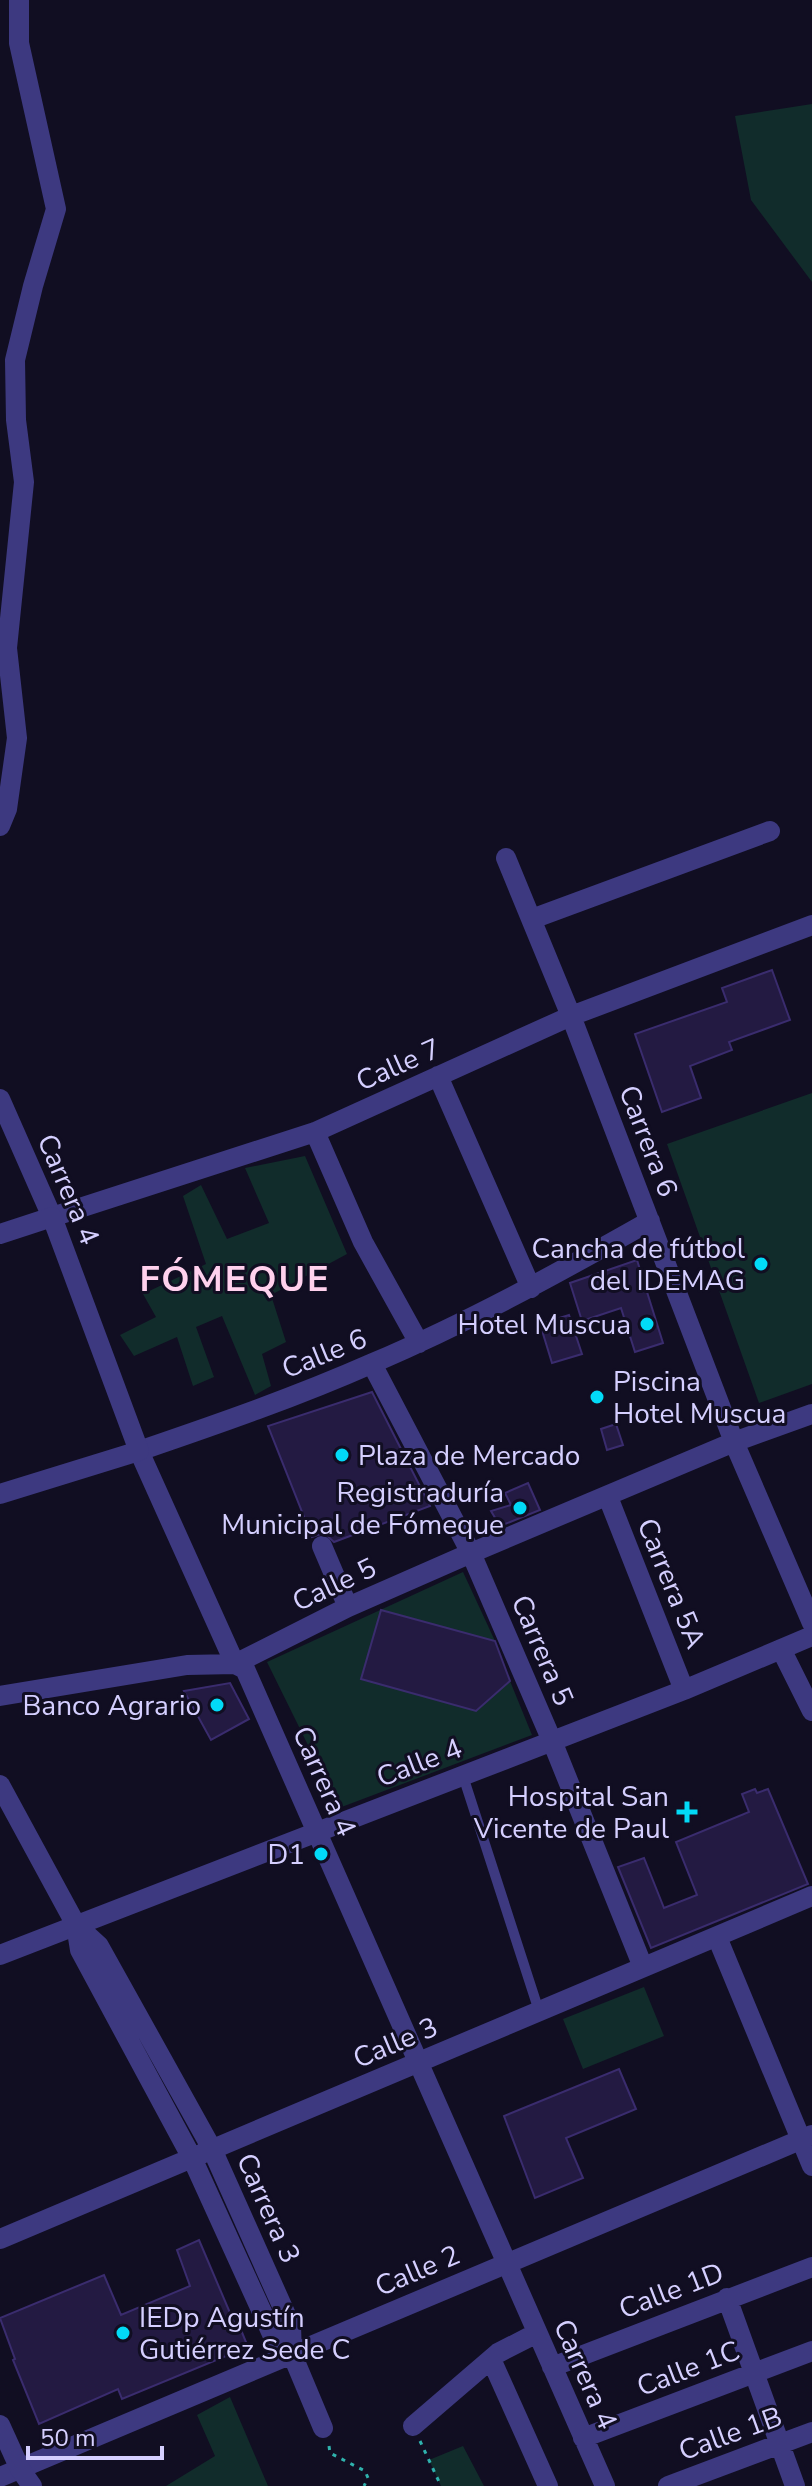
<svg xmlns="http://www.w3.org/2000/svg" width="812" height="2486" font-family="'Nunito Sans',sans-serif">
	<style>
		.green { fill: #112c2b }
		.building { fill: #231a42; stroke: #3a2c6e; stroke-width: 2 }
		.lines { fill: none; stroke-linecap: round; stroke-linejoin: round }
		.path { stroke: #2fb2ad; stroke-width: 3; stroke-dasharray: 4 6; stroke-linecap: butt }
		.service { stroke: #3d3980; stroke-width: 10 }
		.minor { stroke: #3d3980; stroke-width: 20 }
		.tertiary { stroke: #3d3980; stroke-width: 20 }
		.poi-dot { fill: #02daf7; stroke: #110e22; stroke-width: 3 }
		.labels { text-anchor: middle; stroke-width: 6; stroke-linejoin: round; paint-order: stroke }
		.street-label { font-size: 28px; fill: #d5cfff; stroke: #110e22 }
		.poi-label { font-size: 28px; fill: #d5cfff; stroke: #110e22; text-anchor: end }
		.district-label { font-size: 36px; font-weight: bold; letter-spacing: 2px; fill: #ffd1ed; stroke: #110e22 }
	</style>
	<rect width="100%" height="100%" fill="#110e22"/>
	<path class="green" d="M812 104V282L751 200 735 116Z
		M812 1093V1384L759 1403 667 1144Z
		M305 1156 347 1254 271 1295 286 1342 262 1354 271 1386 255 1395 222 1316 196 1327 214 1377 193 1386 177 1337 134 1356 120 1335 156 1317 143 1294 206 1264 183 1196 201 1185 227 1239 269 1223 245 1168Z
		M463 1572 495 1641 381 1610 361 1679 510 1681 532 1735 339 1808 267 1662Z
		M644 1987 664 2036 583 2069 563 2019Z
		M230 2397 268 2486H166L215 2456 197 2415Z
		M463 2446 484 2486H441L429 2460Z"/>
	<path class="building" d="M772 970 790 1020 729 1042 732 1050 690 1066 701 1098 662 1112 635 1034 727 1002 722 988Z
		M637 1260 663 1343 635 1352 621 1308 582 1321 570 1283Z
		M569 1315 582 1354 552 1363 540 1324Z
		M372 1392 430 1506 334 1542 324 1533 312 1537 268 1426Z
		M616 1424 623 1445 607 1450 601 1429Z
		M528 1483 540 1510 500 1526 491 1511 511 1505 505 1493Z
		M381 1610 495 1641 510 1681 476 1711 361 1679Z
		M230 1683 249 1719 211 1740 184 1691Z
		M755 1789 757 1793 768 1789 808 1884 651 1948 618 1867 644 1858 664 1908 697 1895 676 1842 749 1812 742 1794Z
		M619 2069 636 2109 566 2138 583 2178 535 2198 504 2116Z
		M199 2240 236 2327 239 2325 248 2347 122 2399 118 2389 39 2424 13 2360 15 2359 0 2318 104 2275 121 2315 190 2286 177 2250Z"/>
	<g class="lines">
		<path class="path" d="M420 2441 441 2486
			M329 2446 330 2453 365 2471 368 2478 364 2486"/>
		<path class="service" d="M463 1776 539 2011"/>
		<path class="minor" d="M0 826 7 809 17 738 7 648 24 482 16 420 15 360 33 286 56 209 19 43V0
			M506 858 571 1016 734 1442 812 1623
			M532 919 770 831
			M438 1076 531 1288
			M0 1099 52 1217 315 1132 571 1016 812 925
			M315 1132 363 1242 419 1343
			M372 1364 471 1553 552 1741 643 1967
			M608 1497 684 1690
			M322 1546 348 1607
			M781 1649 812 1711
			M0 1696 187 1665 235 1664 348 1607 471 1553 734 1442 812 1414
			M0 1785 76 1925 99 1946 212 2149 291 2326 292 2354 323 2428
			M76 1925 80 1950 192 2158 272 2334 292 2354
			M717 1937 812 2166
			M0 1955 684 1690 812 1636
			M0 2239 812 1896
			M727 2298 795 2486
			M491 2359 548 2486
			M552 2367 812 2267
			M413 2426 498 2353 537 2333
			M583 2438 812 2351
			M0 2477 812 2135
			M605 2486 245 1669 235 1664 139 1451C218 1424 296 1397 373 1363 469 1322 560 1272 650 1221
			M668 2486 812 2432"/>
		<path class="tertiary" d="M0 1234 52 1217 139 1451 0 1494
			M0 2425 20 2469 32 2486"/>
	</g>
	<g class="poi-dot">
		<circle cx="761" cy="1264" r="8"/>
		<circle cx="647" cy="1324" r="8"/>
		<circle cx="597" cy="1397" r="8"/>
		<circle cx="342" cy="1455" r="8"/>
		<circle cx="520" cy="1508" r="8"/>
		<circle cx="217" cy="1705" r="8"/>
		<path d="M683 1800h8v8h8v8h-8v8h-8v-8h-8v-8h8z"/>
		<circle cx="321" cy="1854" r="8"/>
		<circle cx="123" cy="2333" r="8"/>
	</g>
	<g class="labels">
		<g class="street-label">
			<text transform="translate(398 1064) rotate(-24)" y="10">Calle 7</text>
			<text transform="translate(649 1141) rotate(69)" y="10">Carrera 6</text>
			<text transform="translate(69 1189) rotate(67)" y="10">Carrera 4</text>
			<text transform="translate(324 1353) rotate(-22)" y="10">Calle 6</text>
			<text transform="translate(672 1583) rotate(68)" y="10">Carrera 5A</text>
			<text transform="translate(334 1584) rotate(-25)" y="10">Calle 5</text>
			<text transform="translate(543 1650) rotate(67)" y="10">Carrera 5</text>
			<text transform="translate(419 1762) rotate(-21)" y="10">Calle 4</text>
			<text transform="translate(325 1781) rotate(66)" y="10">Carrera 4</text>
			<text transform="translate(395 2042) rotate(-23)" y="10">Calle 3</text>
			<text transform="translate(269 2208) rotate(66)" y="10">Carrera 3</text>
			<text transform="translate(417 2270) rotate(-23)" y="10">Calle 2</text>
			<text transform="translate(671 2290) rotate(-21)" y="10">Calle 1D</text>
			<text transform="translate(688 2368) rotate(-21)" y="10">Calle 1C</text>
			<text transform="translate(586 2374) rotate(66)" y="10">Carrera 4</text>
			<text transform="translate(730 2433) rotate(-20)" y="10">Calle 1B</text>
		</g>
		<g class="poi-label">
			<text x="745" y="1258">Cancha de fútbol<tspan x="745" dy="32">del IDEMAG</tspan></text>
			<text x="631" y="1334">Hotel Muscua</text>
			<text x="613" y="1391" text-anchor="start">Piscina<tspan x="613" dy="32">Hotel Muscua</tspan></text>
			<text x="358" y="1465" text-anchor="start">Plaza de Mercado</text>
			<text x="504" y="1502">Registraduría<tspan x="504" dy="32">Municipal de Fómeque</tspan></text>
			<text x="201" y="1715">Banco Agrario</text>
			<text x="669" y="1806">Hospital San<tspan x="669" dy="32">Vicente de Paul</tspan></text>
			<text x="305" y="1864">D1</text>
			<text x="139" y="2327" text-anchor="start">IEDp Agustín<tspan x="139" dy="32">Gutiérrez Sede C</tspan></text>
		</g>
		<g class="district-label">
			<text x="235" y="1291">FÓMEQUE</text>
		</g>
	</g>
	<path d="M28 2446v12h134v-12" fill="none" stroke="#d5cfff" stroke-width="4"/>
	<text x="40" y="2446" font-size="24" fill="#d5cfff" stroke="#110e22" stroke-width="6" paint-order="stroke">50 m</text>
</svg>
